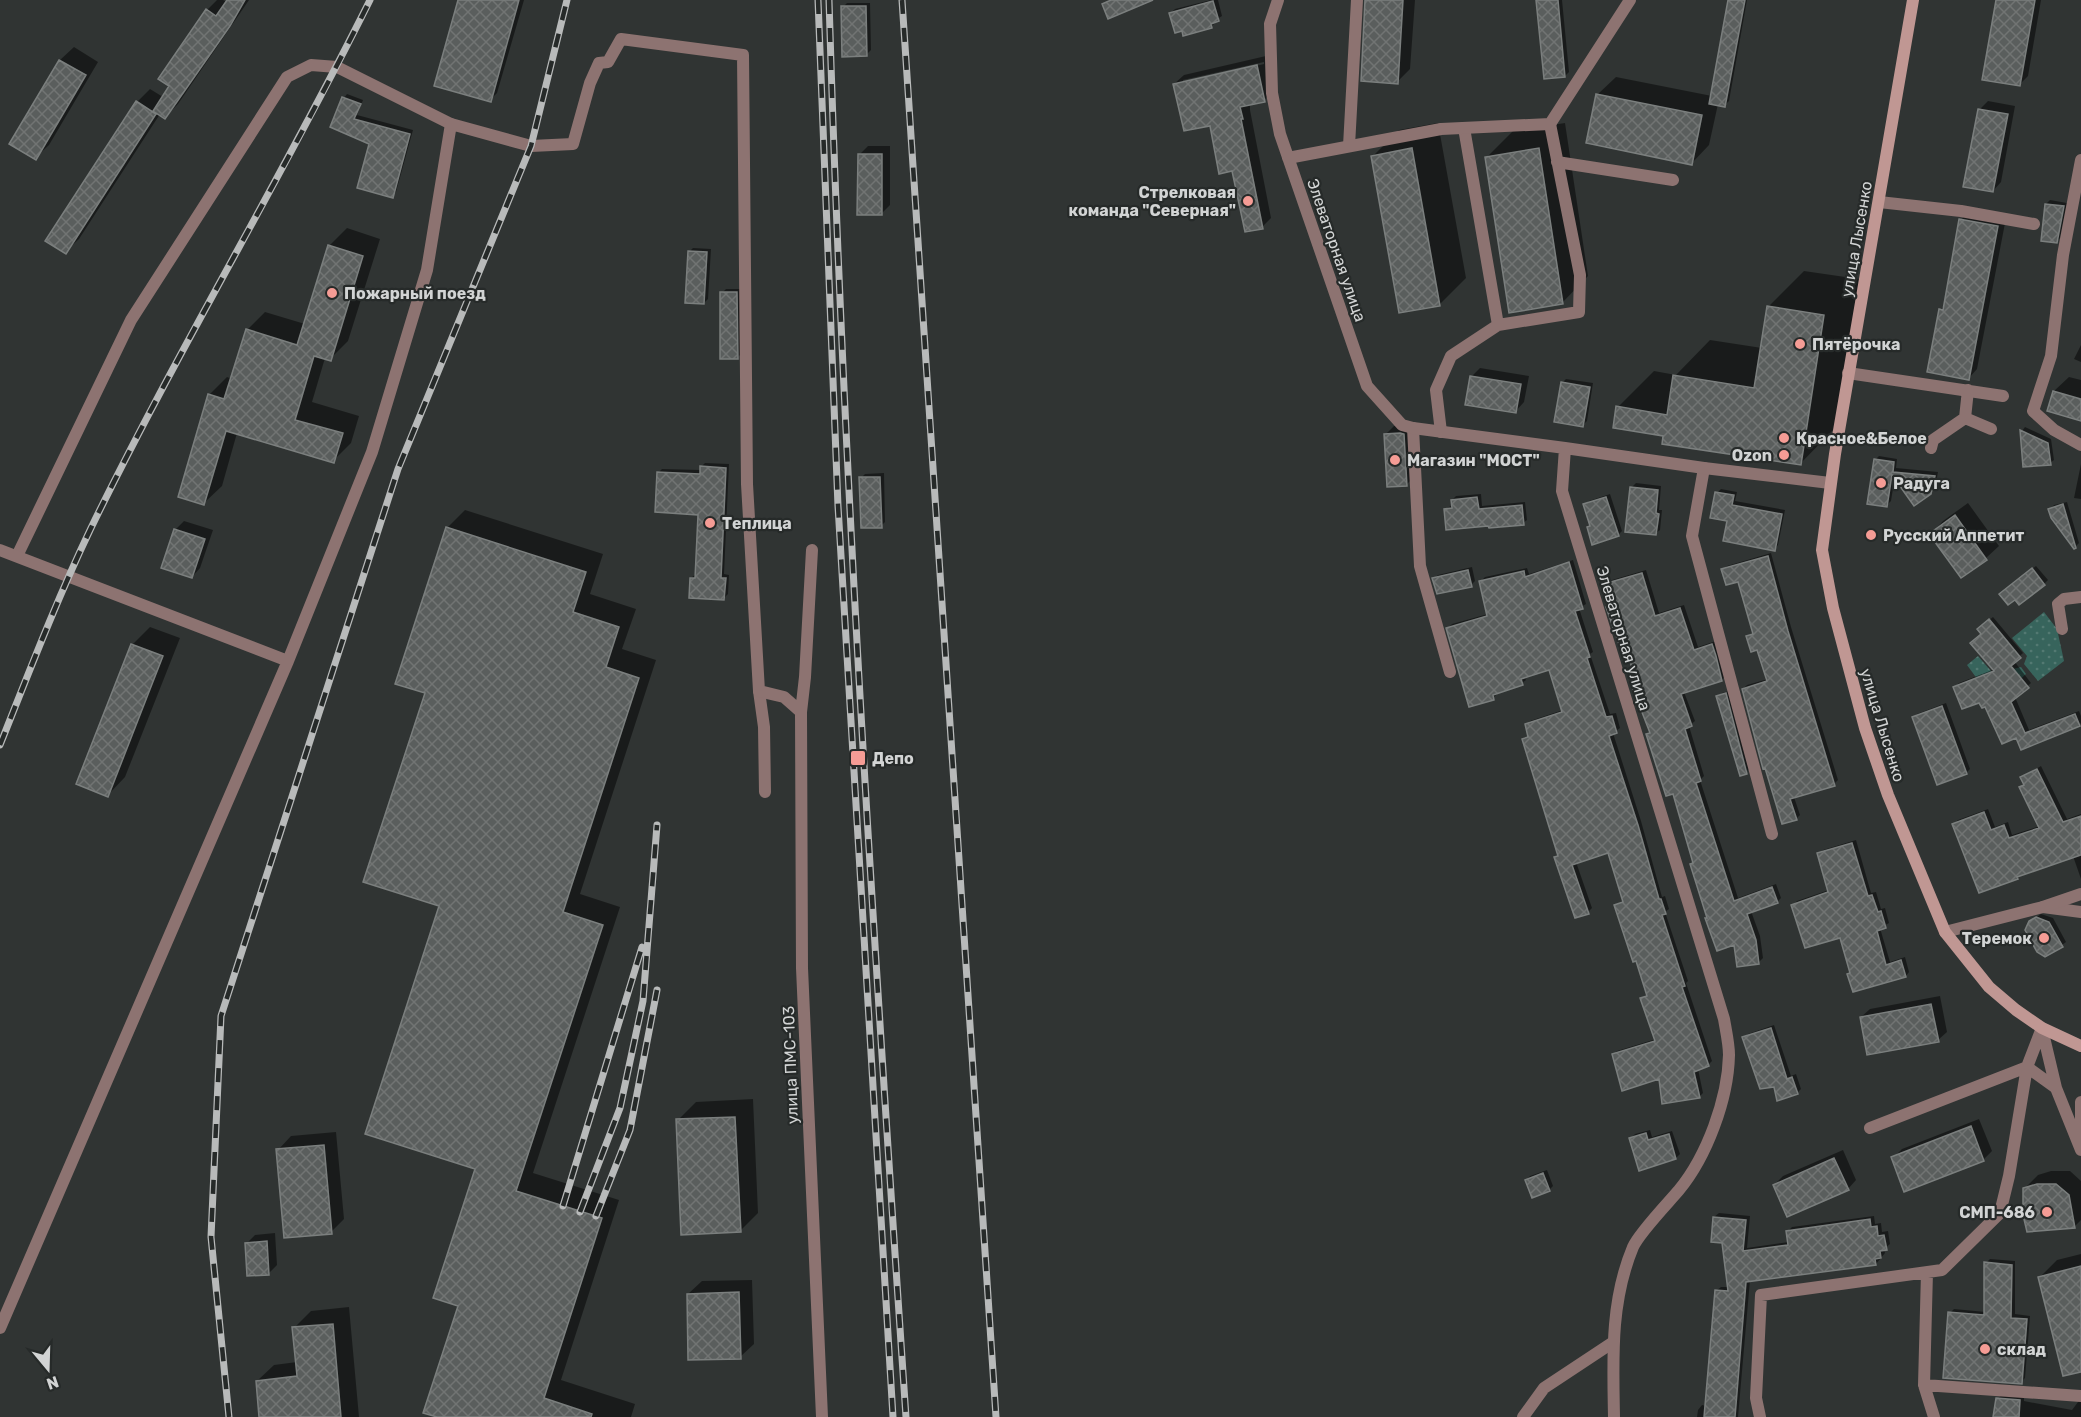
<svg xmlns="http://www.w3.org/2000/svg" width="2081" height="1417" font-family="Rubik,sans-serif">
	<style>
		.grass { fill: url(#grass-dots) }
		.shadow { fill: #0007; fill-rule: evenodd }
		.building { fill: url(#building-cross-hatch); stroke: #7b7f7e; stroke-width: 1.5 }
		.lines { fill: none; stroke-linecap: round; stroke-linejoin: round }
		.lane { stroke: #8d7371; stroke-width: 12 }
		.street { stroke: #8d7371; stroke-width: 12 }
		.secondary { stroke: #c09793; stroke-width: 12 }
		.rail-casing { stroke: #b8baba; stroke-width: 7 }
		.rail { stroke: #262a29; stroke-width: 4.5; stroke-dasharray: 14; stroke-linecap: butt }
		.poi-dot { fill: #f59c95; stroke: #262a29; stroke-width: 2 }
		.labels { text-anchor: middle; stroke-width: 4.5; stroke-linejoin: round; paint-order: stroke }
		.poi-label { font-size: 16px; font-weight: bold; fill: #d2d4d4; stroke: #262a29; text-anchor: start }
		.street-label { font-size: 16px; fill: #d2d4d4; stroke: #262a29 }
	</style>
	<defs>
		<pattern id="grass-dots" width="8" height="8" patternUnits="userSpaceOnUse" patternTransform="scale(1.5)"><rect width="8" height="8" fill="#37645c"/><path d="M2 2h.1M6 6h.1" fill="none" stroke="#537972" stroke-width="1.8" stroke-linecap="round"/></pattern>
		<pattern id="building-cross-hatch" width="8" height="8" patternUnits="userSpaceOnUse" patternTransform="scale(1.5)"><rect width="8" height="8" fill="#5a5e5d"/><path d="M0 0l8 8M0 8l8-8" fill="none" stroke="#717473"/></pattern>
	</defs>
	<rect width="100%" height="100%" fill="#303433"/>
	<path class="grass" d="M2044 612 2057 629 2064 661 2038 681 2024 664 2027 656 2012 638Z
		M1978 656 1997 678 2013 669 2021 667 2026 674 2006 692 1986 691 1967 665Z"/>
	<path class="shadow" d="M217 0H223L227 2 228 0H249L178 104 165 117 160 114 79 239 65 252 137 102 150 89 163 97 207 10Z
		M460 0H524L497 93 490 100Z
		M1211 0H1218L1222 16 1214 21 1215 23 1211 27 1171 13 1175 9Z
		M1367 0H1415L1410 69 1397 82Z
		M1537 0H1562L1569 72 1565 76Z
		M1729 0H1747L1729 101 1725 105 1718 104 1709 145 1692 163 1598 94 1616 77 1712 96Z
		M1998 0H2041L2028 76 2019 85Z
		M847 3H870L871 50 867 54 843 7Z
		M74 47 98 62 49 145 35 158 11 144 60 60Z
		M1266 56 1273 91 1264 100 1250 103V110L1271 218 1262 227 1211 124 1174 84 1184 75ZM1264 62V64L1183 83V80Z
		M347 94 363 100 357 115 413 130 396 192 392 196 370 143 332 126 344 98Z
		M1988 101 2015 106 2001 182 1993 191 1979 110Z
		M1438 123 1466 278 1439 305 1373 156 1399 130Z
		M1565 123 1588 276 1562 303 1487 157 1513 131Z
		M868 146H890V205L881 214 859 155Z
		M2050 200 2067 203 2060 238 2056 242 2046 204Z
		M1969 211 2006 218 1977 369 1969 378 1940 310 1946 304 1961 220Z
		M347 228 380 239 348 341 330 359 325 358 312 402 359 416 351 443 333 461 237 433 222 486 204 503 209 395 227 377 232 379 247 330 265 312 305 324 329 246Z
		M693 248 711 249 708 299 704 303 689 252Z
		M1804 271 1859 279 1836 427 1800 464 1665 435 1618 407 1654 371 1676 375 1710 340 1762 348 1768 307Z
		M726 289H740L741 354 737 358 722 293Z
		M2081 345V362L2074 359Z
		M1480 368 1529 376 1524 402 1516 411 1471 377Z
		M2069 377 2081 380V419L2054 391Z
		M1566 379 1593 383 1587 421 1583 425 1562 383Z
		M1394 426H1412L1415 476 1406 485 1385 435Z
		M2025 427 2051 439 2054 460 2050 463 2024 465 2022 431Z
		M1879 456 1897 459 1896 468 1938 472 1935 488 1930 492 1895 476 1891 501 1887 505 1875 460Z
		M705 463 729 464 724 574 729 575 728 594 724 598 691 578 696 574 699 513 658 473 662 469 701 470V467Z
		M2081 464V499L2074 498Z
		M884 473 885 522 881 526 861 478 865 474Z
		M1636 483 1661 486 1659 510H1662L1660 530 1656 533 1632 487Z
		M1721 489 1737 492 1735 501 1785 510 1778 545 1775 549 1729 520 1717 493Z
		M1481 494 1482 506 1525 502 1527 520 1523 523 1490 524 1445 509 1453 505 1452 500 1456 496Z
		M1610 494 1622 531 1618 535 1588 528 1591 525 1585 505 1589 501Z
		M2067 502 2079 543 2075 547 2050 509 2054 505Z
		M1968 503 1999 546 1986 558 1962 576 1931 534 1943 521Z
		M465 510 603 554 590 594 636 609 622 649 656 660 580 894 620 907 533 1173 619 1200 561 1380 635 1404 631 1417H441L460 1305 477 1168 441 905 426 693 447 528Z
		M184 521 213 530 200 568 192 577 175 530Z
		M1771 553 1791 627 1838 780 1834 784 1794 797 1800 815 1796 819 1743 689 1747 685 1768 679 1758 648 1748 636 1754 632 1739 580 1723 570 1727 566Z
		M1573 560 1586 604 1579 608 1593 652 1590 654 1610 714 1616 713 1620 728 1613 733 1641 821 1662 897 1665 896 1669 909 1665 912 1688 981 1686 983 1712 1061 1708 1065 1698 1069 1703 1093 1699 1097 1613 1055 1617 1051 1656 1039 1642 999 1648 994 1616 906 1624 900 1609 851 1576 862 1592 908 1588 912 1555 858 1559 854 1524 739 1529 735 1526 725 1530 721 1563 710 1550 668 1524 676 1526 680 1522 683 1497 692V694L1493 698 1448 628 1452 624 1488 614 1481 581 1485 577 1527 568 1529 574Z
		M2036 566 2048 580 2044 584 2005 590Z
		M1472 567 1475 581 1471 585 1434 579 1438 575Z
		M1646 570 1659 613 1684 605 1698 647 1716 641 1725 676 1722 680 1684 692 1695 721 1689 726 1704 776 1700 780 1738 898 1776 884 1781 898 1777 902 1751 911 1760 936 1763 958 1759 962 1735 943 1709 917 1674 792 1648 734 1651 731 1635 689 1639 685 1626 647 1608 607 1614 603 1608 584 1612 580Z
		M1993 617 2023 653 2014 661 2031 683 2015 697 2029 730 2079 711 2081 716V723L2079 725 2017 736 1986 705 1955 687 1959 683 1995 669 1982 634 1983 625Z
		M150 627 180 638 125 777 108 795 132 645Z
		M1729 691 1750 768 1746 772 1718 697 1722 693Z
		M1946 703 1970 769 1966 773 1914 718 1917 714Z
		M2041 766 2067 819 2081 814V879L2073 856 2021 874 2017 878 1954 824 1958 820 1988 809 1995 827 2008 822 2012 835 2040 826 2021 787 2025 783 2022 777Z
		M1856 840 1871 893 1876 892 1881 909 1885 908 1889 923 1880 928 1890 962 1905 957 1909 972 1906 976 1852 972 1841 936 1793 905 1797 901 1829 890 1819 854 1823 850Z
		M2041 914 2053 918 2066 942 2062 945 2030 922Z
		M1940 996 1947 1032 1938 1040 1861 1017 1870 1009Z
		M1774 1025 1791 1076 1796 1074 1801 1089 1797 1093 1775 1085 1744 1038 1748 1034Z
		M753 1099 758 1213 740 1231 678 1120 696 1102Z
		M1979 1119 1992 1151 1983 1160 1893 1158 1902 1149Z
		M1650 1130 1652 1137 1672 1131 1680 1154 1676 1158 1631 1138 1635 1134Z
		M336 1132 344 1219 331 1232 278 1150 291 1136Z
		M1843 1150 1856 1180 1848 1189 1774 1185 1783 1176Z
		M1547 1170 1553 1186 1549 1190 1526 1180 1530 1176Z
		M2051 1171H2070L2081 1181V1220L2074 1227 2024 1189 2038 1175Z
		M1719 1213 1750 1216 1747 1248 1789 1242 1787 1232 1792 1227 1874 1216 1875 1224 1881 1223 1882 1232 1888 1231 1890 1244 1884 1249 1885 1253 1876 1264 1750 1280 1738 1417H1697L1698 1410 1702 1405 1706 1406 1716 1291 1721 1287H1729L1723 1242 1714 1217Z
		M275 1233 277 1265 268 1274 246 1244 255 1235Z
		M2081 1254V1370L2040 1277 2057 1260Z
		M1990 1259 2015 1261V1314L2030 1316 2025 1378 2021 1382 1950 1313 1954 1309 1986 1312V1263Z
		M752 1280 754 1344 740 1357 688 1294 702 1281Z
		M349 1307 359 1417H261L257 1381 274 1365 297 1362 294 1328 311 1311Z
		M2002 1395 2024 1396V1401L2072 1410 2081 1398V1417H1994L1997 1399Z"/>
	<path class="building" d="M227 0H245L230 26 165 119 153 111 169 86 158 79 206 9 216 16Z
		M458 0H519L491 102 434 86Z
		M1111 0H1153L1108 19 1102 4Z
		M1365 0H1403L1398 84 1361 81Z
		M1536 0H1558L1565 77 1544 79Z
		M1728 0H1745L1725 107 1709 104Z
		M1996 0H2035L2020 86 1982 80Z
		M1213 1 1219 21 1211 24 1212 28 1183 36 1182 31 1175 33 1169 13Z
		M841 6H866L867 56 842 57Z
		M59 60 86 75 36 160 9 144Z
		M1257 65 1265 102 1240 107 1243 119H1241L1263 229 1245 232 1232 171 1219 174 1210 126 1184 131 1173 84Z
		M1596 94 1702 115 1692 165 1586 143Z
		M342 97 361 104 354 119 410 134 393 198 357 188 369 144 330 127Z
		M136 101 156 114 66 254 45 241Z
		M1978 109 2008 114 1993 192 1963 187Z
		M1412 148 1440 306 1399 313 1371 156Z
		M1539 148 1563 304 1509 313 1485 157Z
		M858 154H882V215H857Z
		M2045 204 2064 206 2057 243 2041 241Z
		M1959 219 1998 226 1969 380 1927 372 1939 309 1943 310Z
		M328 245 363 256 331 361 314 356 295 420 343 433 334 463 226 431 204 505 178 497 208 394 224 399 246 329 297 345Z
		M688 251 707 252 704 304 685 303Z
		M720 292H737L738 359H720Z
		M1767 306 1824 315 1801 465 1662 444 1663 436 1613 428 1616 406 1667 415 1673 375 1754 388Z
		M1470 376 1521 384 1516 413 1465 405Z
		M1561 382 1590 387 1583 427 1554 422Z
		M2053 391 2081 399V421L2047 411Z
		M2020 430 2048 443 2051 465 2023 467Z
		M1400 433 1404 434 1407 486 1387 487 1384 434Z
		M1874 459 1894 462 1893 472 1935 476 1931 494 1914 506 1892 475 1887 507 1867 504Z
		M700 466 726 468 721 578H726L724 600 689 598 690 578H695L698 515 655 512 657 472 700 474Z
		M859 477H880L882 528H861Z
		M1630 487 1658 490 1656 513 1659 514 1656 535 1625 532Z
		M1715 492 1734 495 1732 505 1782 514 1775 551 1723 541 1727 521 1710 518Z
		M1477 497 1479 509 1522 505 1524 525 1489 528 1488 526 1446 530 1444 509 1452 508 1451 500Z
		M1606 497 1619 536 1592 545 1587 527 1590 526 1583 504Z
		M2063 504 2076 548 2074 549 2051 518 2048 509Z
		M1955 515 1987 560 1961 578 1929 534Z
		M446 527 586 572 573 612 619 627 606 667 639 678 563 912 603 925 516 1191 602 1218 544 1398 592 1414 591 1417H437L423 1413 458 1306 433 1298 475 1169 365 1134 439 906 363 882 425 693 395 684Z
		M174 529 205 539 192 578 161 568Z
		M1768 556 1788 631 1835 786 1790 799 1797 820 1782 824 1765 768 1763 769 1742 689 1767 681 1757 650 1751 652 1746 636 1753 634 1738 582 1726 585 1721 569Z
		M1569 562 1583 609 1575 611 1590 657 1587 658 1606 717 1612 716 1617 733 1609 736 1638 825 1659 899H1661L1666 914 1662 915 1685 986 1682 987 1709 1066 1694 1072 1700 1098 1662 1104 1659 1079 1622 1091 1612 1054 1655 1041 1640 998 1647 996 1636 961 1633 962 1614 905 1623 902 1608 853 1572 865 1589 914 1575 918 1554 857 1558 856 1522 739 1528 737 1525 724 1562 712 1549 670 1521 679 1523 685 1493 695 1494 700 1469 707 1446 628 1487 616 1479 581 1524 571 1525 577Z
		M2032 568 2045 585 2019 605 2015 600 2008 605 1999 594Z
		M1468 570 1472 587 1437 594 1432 578Z
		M1642 573 1655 616 1680 608 1694 650 1712 644 1716 656 1722 681 1681 694 1692 726 1685 729 1701 781 1696 783 1734 901 1772 887 1778 903 1747 914 1756 940 1759 964 1737 967 1734 945 1717 951 1705 918H1707L1690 864 1693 863 1673 794 1666 796 1646 734 1650 733 1633 689 1638 687 1626 649 1621 650 1606 607 1613 605 1607 583Z
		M1989 619 2021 658 2011 666 2029 688 2011 702 2025 733 2075 714 2080 726 2021 750 2016 738 2002 744 1985 707 1982 708 1979 703 1962 709 1953 687 1994 671 1970 643 1981 634 1977 629Z
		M131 644 163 656 108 797 76 784Z
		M1726 693 1747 774 1740 776 1716 696Z
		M1942 706 1967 774 1937 785 1912 717Z
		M2037 769 2063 822 2081 816V855L2017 877 2018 879 1979 893 1952 824 1984 812 1991 830 2004 825 2009 838 2039 828 2019 787 2024 785 2020 777Z
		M1852 843 1868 896 1872 895 1878 912 1881 911 1886 928 1877 931 1886 965 1901 960 1906 977 1853 992 1847 974 1850 973 1840 938 1805 948 1791 905 1828 892 1817 853Z
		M2036 917 2049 922 2063 947 2045 957 2037 952 2025 930 2029 921Z
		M1931 1004 1939 1042 1867 1055 1860 1017Z
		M1771 1028 1787 1079 1792 1077 1798 1094 1777 1101 1774 1087 1760 1089 1742 1037Z
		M735 1117 741 1232 681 1235 676 1119Z
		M1971 1126 1984 1161 1904 1192 1891 1157Z
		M1646 1133 1648 1140 1669 1134 1676 1159 1639 1171 1629 1138Z
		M324 1145 332 1234 284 1238 276 1149Z
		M1834 1158 1849 1190 1787 1217 1773 1185Z
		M1543 1173 1550 1191 1532 1198 1525 1180Z
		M2037 1184H2056L2069 1195 2075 1228 2027 1232 2023 1215V1188Z
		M1713 1217 1746 1220 1743 1251 1788 1245 1786 1231 1870 1219 1871 1227 1877 1226 1878 1236 1884 1235 1887 1250 1880 1251 1881 1258 1875 1259 1876 1265 1746 1282 1735 1417H1704L1715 1290 1728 1291 1722 1243 1711 1242Z
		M267 1241 269 1275 247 1276 245 1243Z
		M1984 1262 2012 1265 2011 1318 2027 1319 2022 1384 1943 1378 1948 1312 1984 1315Z
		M2081 1266V1372L2063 1376 2038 1277Z
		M739 1292 741 1359 688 1360 687 1294Z
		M333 1324 341 1417H259L256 1381 297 1376 292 1327Z
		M1996 1398 2020 1400 2019 1417H1993Z"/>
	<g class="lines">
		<path class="lane" d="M1349 146 1357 0
			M2081 160 2063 255 2051 356 2033 411 2054 430 2081 445
			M1557 162 1673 180
			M1879 202 1961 211 2034 224
			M1498 325 1579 312 1580 275 1550 124
			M1848 373 2003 396
			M1968 390 1965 418 1991 429
			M1413 428 1420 566 1450 672
			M1441 432 1436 390 1451 356 1498 325 1464 128
			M1931 448 1933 440 1965 418
			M1704 468 1692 536 1772 834
			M17 556 131 320 287 77 311 65 337 67 451 124
			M2062 629 2058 604 2064 599 2081 597
			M759 691 764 727 765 792
			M2043 907 2081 912
			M2042 1029 2056 1088 2081 1150
			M2081 1102V1133
			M1870 1128 2027 1067 2056 1088
			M1927 1272 1924 1385 2081 1396
			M1924 1385 1934 1417
			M1523 1417 1544 1388 1612 1343
			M1760 1417 1756 1398 1761 1295 1942 1270 2000 1213 2009 1176 2027 1067 2042 1028"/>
		<path class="street" d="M1278 0 1270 24 1272 93 1280 134 1367 386 1402 425 1413 428 1565 448 1562 491 1724 1019C1726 1031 1729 1044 1729 1055 1728 1099 1707 1156 1679 1190 1668 1203 1639 1233 1633 1247 1610 1302 1613 1359 1614 1417
			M1288 158 1441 129 1550 124 1630 0
			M1565 448 1704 468 1830 483
			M0 550 288 661 372 452 427 270 451 124 531 146 573 144 590 83 599 63 608 62 621 39 743 55 747 484 759 691 784 697 801 712
			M812 550 805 677 801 712 802 968 822 1417
			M1945 932 2043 907 2081 894
			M0 1328 288 661"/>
		<path class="secondary" d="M1913 0 1835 454 1822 550 1833 608 1865 728 1888 795 1945 932 1989 987 2016 1010 2042 1028 2081 1046"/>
		<defs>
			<path id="rail" d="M818 0 838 506 893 1417
				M829 0C843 473 874 945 906 1417
				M902 0 996 1417
				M0 745C29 672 57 599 91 528 178 349 282 178 370 0
				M563 1206 642 947
				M580 1212 620 1108 643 1001 657 825
				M596 1216 630 1130 657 990
				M229 1417 211 1237 221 1016 398 469 531 146 567 0"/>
		</defs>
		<use href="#rail" class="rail-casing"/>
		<use href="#rail" class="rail"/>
	</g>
	<g class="poi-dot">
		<circle cx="1248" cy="201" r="6"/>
		<circle cx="332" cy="293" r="6"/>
		<circle cx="1800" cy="344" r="6"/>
		<circle cx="1784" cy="438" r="6"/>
		<circle cx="1784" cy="455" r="6"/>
		<circle cx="1395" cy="460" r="6"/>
		<circle cx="1881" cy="483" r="6"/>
		<circle cx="710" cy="523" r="6"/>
		<circle cx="1871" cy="535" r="6"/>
		<rect x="850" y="750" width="16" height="16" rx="3"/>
		<circle cx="2044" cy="938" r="6"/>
		<circle cx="2047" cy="1212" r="6"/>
		<circle cx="1985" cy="1349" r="6"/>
	</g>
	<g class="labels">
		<g class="poi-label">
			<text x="1236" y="198" text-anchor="end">Стрелковая<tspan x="1236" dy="18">команда "Северная"</tspan></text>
			<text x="344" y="299">Пожарный поезд</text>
			<text x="1812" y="350">Пятёрочка</text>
			<text x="1796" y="444">Красное&amp;Белое</text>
			<text x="1772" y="461" text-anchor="end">Ozon</text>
			<text x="1407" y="466">Магазин "МОСТ"</text>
			<text x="1893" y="489">Радуга</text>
			<text x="722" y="529">Теплица</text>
			<text x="1883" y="541">Русский Аппетит</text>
			<text x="872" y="764">Депо</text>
			<text x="2032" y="944" text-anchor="end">Теремок</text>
			<text x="2035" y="1218" text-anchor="end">СМП-686</text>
			<text x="1997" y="1355">склад</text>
		</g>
		<g class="street-label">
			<text transform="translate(1856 239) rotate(-80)" y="6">улица Лысенко</text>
			<text transform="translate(1337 250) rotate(71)" y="6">Элеваторная улица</text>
			<text transform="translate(1624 638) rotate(73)" y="6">Элеваторная улица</text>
			<text transform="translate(1883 725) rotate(73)" y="6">улица Лысенко</text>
			<text transform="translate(790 1065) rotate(-92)" y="6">улица ПМС-103</text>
		</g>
	</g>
	<g transform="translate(48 1369) rotate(161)" stroke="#262a29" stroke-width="4.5" paint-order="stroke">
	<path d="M0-4.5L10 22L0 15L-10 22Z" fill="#d2d4d4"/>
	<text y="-9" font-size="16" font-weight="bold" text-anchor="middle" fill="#d2d4d4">N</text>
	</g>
</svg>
